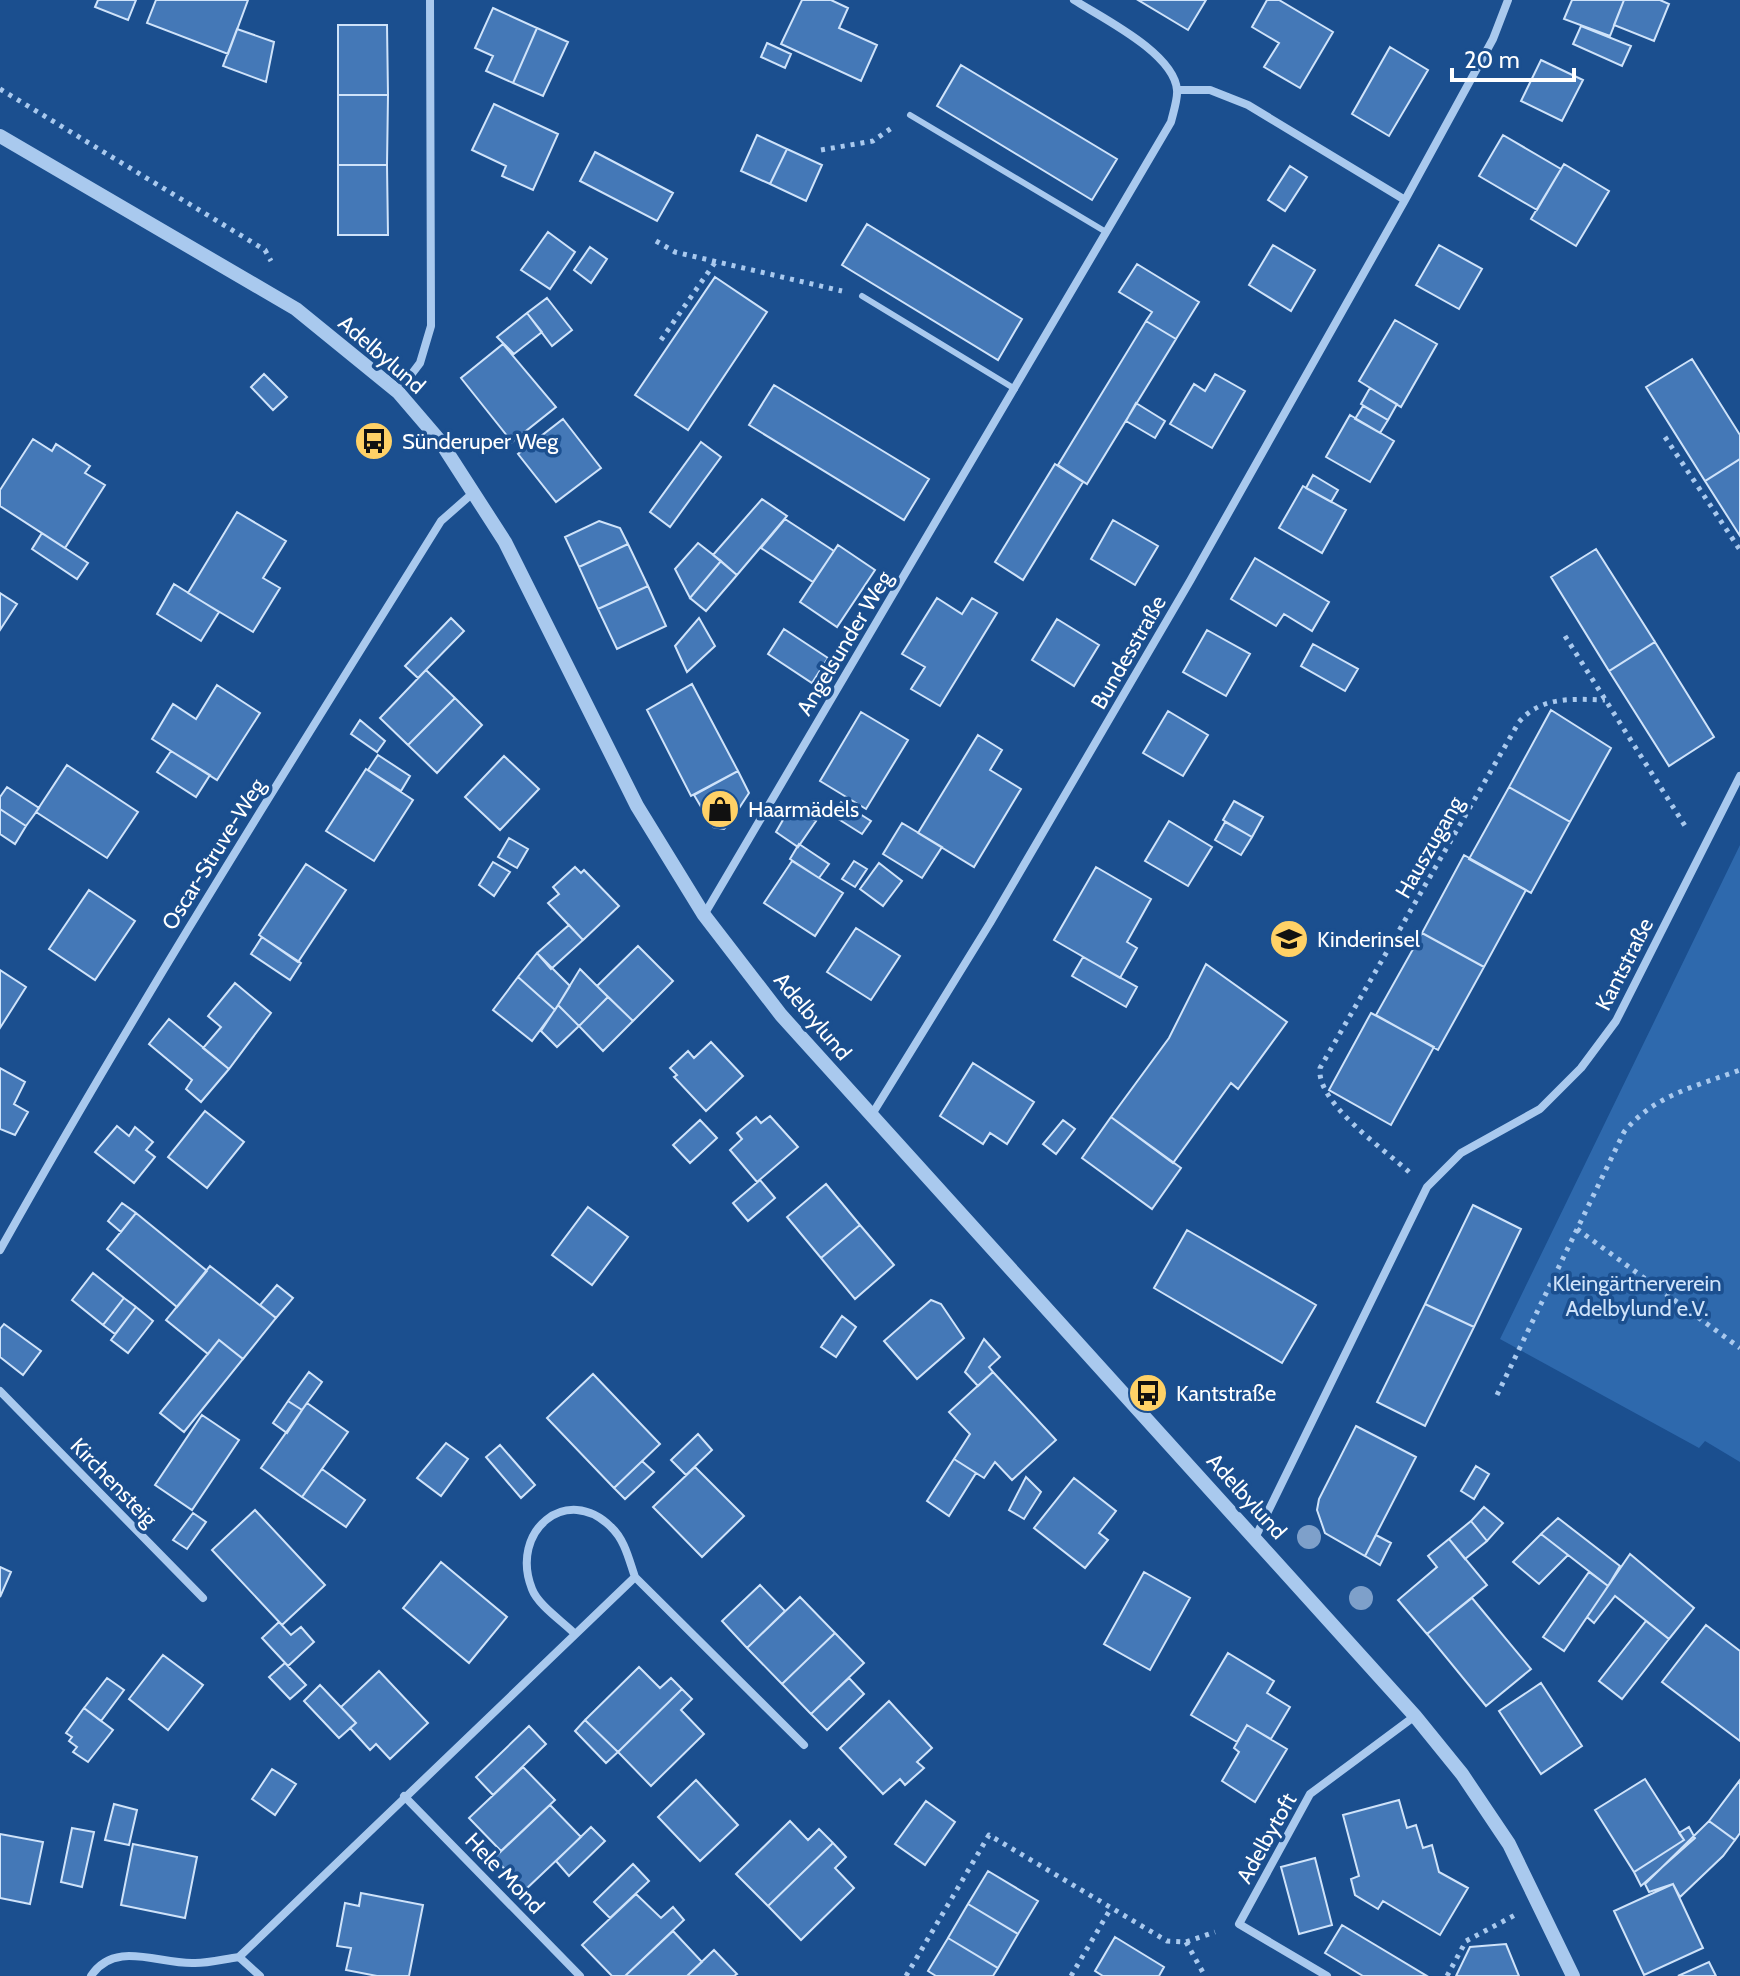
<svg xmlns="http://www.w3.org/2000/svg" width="1740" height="1976" font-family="Cabin,sans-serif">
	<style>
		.green { fill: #2e69ad }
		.building { fill: #4478b7; stroke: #cfe3fa; stroke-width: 2 }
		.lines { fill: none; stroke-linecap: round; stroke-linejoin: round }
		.path { stroke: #a9c9ee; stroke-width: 5; stroke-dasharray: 4 6; stroke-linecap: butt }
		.service { stroke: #a9c9ee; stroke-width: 6 }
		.minor { stroke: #a9c9ee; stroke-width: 8 }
		.tertiary { stroke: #a9c9ee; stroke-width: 14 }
		.tree { fill: #7ea0ca }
		.labels { text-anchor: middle; stroke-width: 7; stroke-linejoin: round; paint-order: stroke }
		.street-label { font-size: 22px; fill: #fff; stroke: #1b4f8f }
		.poi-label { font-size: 22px; fill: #fff; stroke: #1b4f8f; text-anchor: start }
		.park-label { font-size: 22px; fill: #cfe3fa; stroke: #1b4f8f }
	</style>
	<rect width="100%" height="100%" fill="#1b4f8f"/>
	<path class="green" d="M1740 845V1462L1705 1441 1699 1448 1500 1339Z"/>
	<path class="building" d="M98 0H136L128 20 95 7Z
		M156 0H248L228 54 147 23Z
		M802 0H831L848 8 839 28 877 45 861 81 781 44Z
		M1138 0H1206L1188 30Z
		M1267 0H1279L1333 32 1300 88 1264 67 1279 43 1252 27Z
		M1572 0H1624L1610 36 1564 19Z
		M1624 0H1660L1669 4 1654 41 1614 25Z
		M493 8 537 28 513 83 486 71 493 56 475 48Z
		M338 25H387L388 95H338Z
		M1581 26 1631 46 1622 66 1573 44Z
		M537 28 568 42 543 96 513 83Z
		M237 29 274 42 266 82 223 66Z
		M767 43 791 54 785 68 761 57Z
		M1390 47 1428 70 1389 136 1352 114Z
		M1541 60 1583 80 1562 121 1521 101Z
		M961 65 1117 159 1092 200 937 106Z
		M338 95H388L387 165H338Z
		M494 104 558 134 533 190 502 176 506 166 472 150Z
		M757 135 787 149 770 184 741 171Z
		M1503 135 1561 169 1537 210 1479 176Z
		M787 149 822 165 806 201 770 184Z
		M595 152 673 193 657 221 580 181Z
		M1564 164 1609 191 1576 246 1531 219Z
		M338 165H387L388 235H338Z
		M1290 166 1307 177 1285 211 1268 200Z
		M867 224 1022 319 998 360 842 265Z
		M548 232 575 252 550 289 521 270Z
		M1273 245 1315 270 1291 311 1249 285Z
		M1439 245 1482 269 1459 309 1416 285Z
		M590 247 607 259 591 283 574 270Z
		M1137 264 1199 302 1176 339 1146 321 1152 312 1119 292Z
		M715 277 767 312 688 430 635 395Z
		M547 298 572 330 552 346 527 313Z
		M527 313 542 332 514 354 497 337Z
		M1395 320 1437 344 1401 407 1359 381Z
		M1146 321 1176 339 1087 484 1058 465Z
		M503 344 556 407 512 442 461 378Z
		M1692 359 1740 435V459L1705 481 1646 387Z
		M264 374 287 397 273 410 251 387Z
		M1215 374 1245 391 1212 448 1170 424 1194 384 1205 391Z
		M774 385 929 479 904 520 749 425Z
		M1370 388 1397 404 1388 420 1361 404Z
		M1136 403 1165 421 1155 438 1126 421Z
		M1363 406 1388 420 1380 433 1355 419Z
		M1350 415 1394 441 1370 482 1326 457Z
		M563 419 601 468 556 502 518 454Z
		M33 439 52 451 56 444 90 466 85 473 105 485 65 548 0 506V490Z
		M701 442 721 457 670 527 650 512Z
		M1740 459V536L1705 481Z
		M1055 464 1083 482 1023 580 995 562Z
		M1313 475 1338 490 1331 502 1306 488Z
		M1303 486 1346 510 1322 553 1279 528Z
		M762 499 787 516 737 575 713 555Z
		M237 512 286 541 263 578 280 588 253 632 188 593Z
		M785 519 834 551 813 582 761 548Z
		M1113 520 1158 546 1135 585 1091 559Z
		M599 521 620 528 628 544 579 567 565 537Z
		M42 533 88 563 77 579 32 549Z
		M698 543 721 561 690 598 675 569Z
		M628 544 648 586 598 609 579 567Z
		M838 545 875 570 837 627 800 602Z
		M1596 549 1655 642 1609 671 1551 577Z
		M1255 558 1329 602 1312 631 1284 614 1276 626 1231 599Z
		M721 561 737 575 706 611 690 598Z
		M174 584 219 612 201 641 157 614Z
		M648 586 666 626 617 649 598 609Z
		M0 593 17 604 0 630Z
		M937 598 962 614 972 598 997 613 940 706 911 689 925 667 902 654Z
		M451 618 464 631 418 678 405 666Z
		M699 618 715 646 687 672 675 646Z
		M1057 619 1099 645 1074 686 1032 660Z
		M784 629 828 658 812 683 768 654Z
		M1207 630 1250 654 1226 696 1183 672Z
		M1655 642 1714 737 1669 766 1609 671Z
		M1313 644 1358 669 1345 691 1301 666Z
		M426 670 455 698 408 745 380 718Z
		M692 684 738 771 691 796 647 710Z
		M217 685 260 713 217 780 152 739 173 704 196 719Z
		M455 698 482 725 437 773 408 745Z
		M1551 710 1611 748 1570 822 1509 787Z
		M1168 711 1208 735 1183 776 1143 753Z
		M861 712 908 740 866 809 820 781Z
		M360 720 385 741 377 752 351 734Z
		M978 735 1002 750 990 770 1021 789 974 867 918 833Z
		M171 751 210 775 196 797 157 772Z
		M378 755 410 776 401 791 368 770Z
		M504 756 539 789 500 830 465 797Z
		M67 765 138 812 107 858 36 812Z
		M366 769 413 800 374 861 326 831Z
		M738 771 749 793 728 825 724 829 713 827 694 795Z
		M7 787 39 808 26 826 0 809V797Z
		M1509 787 1570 822 1531 893 1469 859Z
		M1234 801 1263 817 1252 837 1223 820Z
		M841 802 871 821 862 834 832 815Z
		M791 806 816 821 798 847 776 832Z
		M0 809 26 826 15 844 0 834Z
		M1169 821 1212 847 1188 886 1145 861Z
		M1225 822 1252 837 1241 855 1215 840Z
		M902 823 942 847 922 878 883 854Z
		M509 838 528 849 517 868 498 857Z
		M799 844 829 864 819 878 790 859Z
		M1464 855 1526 890 1484 967 1422 933Z
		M792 861 843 893 815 936 764 903Z
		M854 861 867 869 855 887 842 879Z
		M493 862 510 872 494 896 479 885Z
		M879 863 902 881 883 906 860 889Z
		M306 864 346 890 298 962 259 935Z
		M575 867 581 873 584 870 619 906 583 940 548 903 559 894 553 887Z
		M1096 867 1151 899 1127 942 1137 948 1120 978 1054 940Z
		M89 890 135 921 95 980 49 949Z
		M569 925 583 940 551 969 537 953Z
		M856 928 900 956 871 1000 827 972Z
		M1422 933 1484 967 1438 1050 1376 1015Z
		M262 937 301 963 290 980 251 954Z
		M638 946 673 981 633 1021 597 986Z
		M537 953 570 986 555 1010 518 977Z
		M1083 957 1137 987 1126 1007 1072 976Z
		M1206 964 1287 1022 1238 1089 1231 1083 1173 1163 1111 1117 1169 1038Z
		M580 969 608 997 579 1026 558 1005Z
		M0 970 26 987 0 1028Z
		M518 977 555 1010 532 1041 493 1010Z
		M235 983 271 1013 229 1069 203 1048 221 1027 208 1016Z
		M608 997 633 1021 603 1051 579 1026Z
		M558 1005 579 1026 557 1047 541 1031Z
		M1371 1013 1434 1047 1391 1125 1329 1090Z
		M169 1019 229 1069 201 1102 186 1089 192 1080 149 1044Z
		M711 1042 743 1076 706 1111 674 1077 677 1075 670 1068 688 1051 694 1058Z
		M973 1063 1034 1102 1007 1144 990 1133 983 1144 940 1116Z
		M0 1068 25 1082 14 1104 28 1112 15 1135 0 1129Z
		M205 1111 244 1142 207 1188 168 1157Z
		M770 1116 798 1147 757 1182 730 1150 742 1139 737 1133 756 1117 761 1123Z
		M1111 1117 1181 1168 1152 1209 1082 1158Z
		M700 1120 717 1138 690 1163 673 1145Z
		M1063 1120 1075 1129 1056 1154 1043 1144Z
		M117 1126 129 1136 135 1127 153 1142 146 1150 155 1157 134 1183 95 1152Z
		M760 1180 775 1198 748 1221 733 1203Z
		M826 1184 860 1225 821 1258 787 1217Z
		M122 1203 136 1213 121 1232 108 1221Z
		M1473 1205 1521 1229 1474 1327 1425 1304Z
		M588 1207 628 1237 592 1285 552 1255Z
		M136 1213 207 1271 177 1307 107 1249Z
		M860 1225 894 1265 855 1299 821 1258Z
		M1187 1230 1316 1305 1282 1363 1154 1288Z
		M210 1266 276 1318 243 1359 219 1340 208 1354 166 1320Z
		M93 1273 124 1298 103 1325 72 1300Z
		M277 1285 293 1298 276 1318 260 1305Z
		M124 1298 136 1307 115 1334 103 1325Z
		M931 1300 941 1304 964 1338 917 1379 884 1341Z
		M1425 1304 1474 1327 1425 1426 1377 1402Z
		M136 1307 153 1321 128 1353 111 1340Z
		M842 1316 856 1327 836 1357 821 1347Z
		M4 1324 41 1351 23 1375 0 1357V1329Z
		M984 1339 1000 1357 989 1367 993 1372 978 1386 965 1372Z
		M219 1340 243 1359 184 1432 160 1413Z
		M309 1372 322 1382 302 1410 288 1401Z
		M993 1372 1056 1440 1012 1480 995 1462 984 1478 954 1459 970 1434 949 1412Z
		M593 1374 660 1444 614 1488 547 1418Z
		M288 1401 302 1410 287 1433 273 1423Z
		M307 1403 348 1432 302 1497 261 1468Z
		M202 1415 239 1440 192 1510 155 1485Z
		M1356 1426 1416 1457 1365 1556 1325 1533 1317 1510 1319 1499Z
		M698 1434 712 1450 686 1475 671 1460Z
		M446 1443 468 1459 441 1496 417 1478Z
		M500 1445 535 1485 521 1498 486 1457Z
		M954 1459 976 1473 949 1516 927 1501Z
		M642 1461 654 1472 625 1499 614 1488Z
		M1476 1466 1489 1474 1474 1499 1461 1491Z
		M695 1467 744 1516 702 1557 653 1507Z
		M322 1469 365 1500 346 1527 302 1497Z
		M1026 1477 1041 1492 1024 1519 1009 1510Z
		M1074 1478 1116 1511 1099 1533 1108 1540 1085 1568 1034 1528Z
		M1484 1507 1503 1523 1487 1541 1471 1521Z
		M255 1510 325 1585 282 1625 212 1550Z
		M193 1513 206 1522 187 1549 173 1540Z
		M1558 1518 1620 1566 1608 1586 1541 1534Z
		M1471 1521 1487 1541 1465 1559 1449 1539Z
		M1541 1534 1568 1555 1539 1584 1513 1562Z
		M1376 1535 1391 1543 1380 1565 1365 1556Z
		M1449 1539 1487 1585 1427 1634 1398 1600 1437 1567 1428 1556Z
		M1630 1554 1694 1608 1669 1639 1615 1596 1594 1623 1587 1617Z
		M441 1562 507 1617 469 1663 403 1608Z
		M0 1567 11 1572 0 1597Z
		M1144 1572 1190 1598 1150 1670 1104 1644Z
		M1589 1572 1608 1586 1564 1651 1543 1637Z
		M760 1585 785 1611 747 1648 722 1621Z
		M800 1597 835 1633 782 1684 747 1648Z
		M1472 1598 1531 1669 1486 1706 1427 1634Z
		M1646 1621 1669 1639 1622 1699 1599 1681Z
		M279 1622 291 1635 301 1627 314 1642 288 1666 262 1638Z
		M1706 1625 1740 1651V1741L1662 1682Z
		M835 1633 864 1663 811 1714 782 1684Z
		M1228 1653 1274 1681 1267 1693 1290 1707 1271 1739 1247 1725 1237 1742 1191 1715Z
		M163 1655 203 1685 168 1730 129 1699Z
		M285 1663 306 1685 290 1699 269 1677Z
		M639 1667 660 1688 671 1678 682 1689 618 1752 585 1720Z
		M379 1671 428 1723 390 1759 376 1744 370 1750 350 1728 356 1723 341 1707Z
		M107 1678 124 1690 101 1721 84 1708Z
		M849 1678 864 1694 827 1730 811 1714Z
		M1541 1683 1582 1746 1541 1774 1499 1711Z
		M320 1685 356 1723 339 1738 304 1701Z
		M682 1689 692 1699 681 1710 704 1734 651 1786 618 1752Z
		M889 1701 932 1748 917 1762 924 1768 905 1785 900 1779 883 1794 840 1748Z
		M84 1708 113 1730 88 1762 73 1752 77 1747 69 1741 72 1737 66 1733Z
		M585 1720 618 1752 606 1763 575 1731Z
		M1247 1725 1287 1749 1255 1802 1222 1781 1239 1752 1234 1748Z
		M529 1726 546 1744 493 1795 476 1777Z
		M523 1767 555 1800 501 1851 469 1818Z
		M272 1769 296 1784 275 1815 252 1799Z
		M1645 1779 1684 1840 1634 1872 1595 1810Z
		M696 1780 738 1825 700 1861 658 1817Z
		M1740 1780V1833L1735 1840 1709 1821Z
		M1399 1800 1407 1828 1416 1825 1423 1848 1432 1845 1439 1872 1468 1888 1440 1935 1383 1901 1378 1909 1355 1895 1351 1879 1359 1876 1343 1815Z
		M926 1801 955 1822 925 1865 895 1844Z
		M114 1804 137 1810 129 1845 105 1840Z
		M550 1805 581 1837 525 1890 494 1858Z
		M790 1821 808 1840 819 1829 833 1843 768 1906 736 1874Z
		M1709 1821 1735 1840 1723 1856 1680 1897 1673 1884 1649 1892 1645 1884Z
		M591 1827 605 1841 569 1876 556 1861Z
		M1689 1827 1695 1838 1641 1886 1634 1872 1684 1840 1679 1833Z
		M72 1828 94 1832 82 1887 61 1882Z
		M0 1834 43 1842 30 1904 0 1898Z
		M833 1843 846 1857 835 1868 854 1888 801 1940 768 1906Z
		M133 1844 197 1857 185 1918 121 1905Z
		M1315 1858 1332 1925 1299 1934 1281 1867Z
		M633 1864 649 1881 610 1918 594 1902Z
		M988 1871 1038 1901 1018 1934 968 1904Z
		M1673 1884 1703 1948 1644 1975 1614 1911Z
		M361 1893 423 1905 409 1976H377L346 1970 351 1948 337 1946 345 1903 359 1906Z
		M636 1894 661 1918 673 1907 684 1920 625 1976H612L582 1945Z
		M968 1904 1018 1934 998 1968 948 1938Z
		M1342 1925 1427 1976H1363L1325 1953Z
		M673 1931 702 1962 687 1976H625Z
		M1115 1937 1164 1967 1159 1976H1103L1095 1971Z
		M948 1938 998 1968 993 1976H936L928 1971Z
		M1506 1944 1519 1976H1456L1470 1947Z
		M714 1950 737 1974 734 1976H687Z
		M1709 1962 1716 1976H1678Z"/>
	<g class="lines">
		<path class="path" d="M0 89 265 250 271 261
			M821 150 873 141 893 127
			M656 241 675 252 842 291
			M661 340 716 261
			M1665 437 1740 550
			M1565 636 1687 829
			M1409 1172C1384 1149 1316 1103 1320 1068L1519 722C1541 696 1573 699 1605 700
			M1577 1229 1740 1348
			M1497 1395 1624 1132C1654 1095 1697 1086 1740 1070
			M1186 1942 1205 1976
			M906 1976 989 1835 1167 1941 1186 1942 1215 1932
			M1071 1976 1111 1908
			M1447 1976 1466 1941 1515 1915"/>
		<path class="service" d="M910 115 1106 232
			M862 296 1015 389"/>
		<path class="minor" d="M1177 90H1210L1248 105 1405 200
			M398 392 420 363 431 326 430 0
			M704 915 1171 122C1173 113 1178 99 1177 90 1174 53 1102 18 1074 0
			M871 1116 990 923 1190 581 1405 200 1493 39 1508 0
			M0 1250C139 1002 291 762 441 521L474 492
			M0 1391 203 1598
			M1255 1538 1427 1187 1461 1153 1540 1109 1581 1068 1616 1021 1740 776
			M574 1633C562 1621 538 1605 532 1589 509 1531 567 1483 611 1527 625 1540 629 1560 635 1577L804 1745
			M404 1796 580 1976
			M239 1957 260 1976
			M91 1976C115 1939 160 1965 195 1963 210 1963 224 1959 239 1957L635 1577
			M1327 1976 1239 1924 1310 1794 1415 1716"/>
		<path class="tertiary" d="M0 136 296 309 398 392 440 441 505 542 637 806 704 915 781 1015 1415 1716 1462 1774 1509 1844 1573 1976"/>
	</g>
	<g class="tree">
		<circle cx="1309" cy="1537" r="12"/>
		<circle cx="1361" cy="1598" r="12"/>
	</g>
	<defs>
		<symbol id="bus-disc" viewBox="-11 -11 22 22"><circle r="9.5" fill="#ffd166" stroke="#1b4f8f"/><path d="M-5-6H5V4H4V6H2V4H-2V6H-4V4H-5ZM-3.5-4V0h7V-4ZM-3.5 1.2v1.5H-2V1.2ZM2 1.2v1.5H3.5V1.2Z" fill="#111"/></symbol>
		<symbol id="shop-disc" viewBox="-11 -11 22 22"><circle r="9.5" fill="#ffd166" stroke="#1b4f8f"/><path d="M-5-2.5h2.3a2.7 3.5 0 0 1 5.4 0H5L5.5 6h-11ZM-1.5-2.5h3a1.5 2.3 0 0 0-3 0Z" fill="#111"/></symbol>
		<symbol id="school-disc" viewBox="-11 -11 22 22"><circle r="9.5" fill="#ffd166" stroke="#1b4f8f"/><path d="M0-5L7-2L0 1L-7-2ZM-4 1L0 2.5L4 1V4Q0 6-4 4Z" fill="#111"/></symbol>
	</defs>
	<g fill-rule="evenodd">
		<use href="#bus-disc" x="352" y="419" width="44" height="44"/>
		<use href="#shop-disc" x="698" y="787" width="44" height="44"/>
		<use href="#school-disc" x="1267" y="917" width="44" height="44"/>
		<use href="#bus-disc" x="1126" y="1371" width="44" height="44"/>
	</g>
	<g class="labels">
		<g class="street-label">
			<text transform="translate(382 354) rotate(41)" y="8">Adelbylund</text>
			<text transform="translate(844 643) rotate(-59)" y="8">Angelsunder Weg</text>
			<text transform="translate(1128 652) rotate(-60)" y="8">Bundesstraße</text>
			<text transform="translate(1429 847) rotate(-60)" y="8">Hauszugang</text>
			<text transform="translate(213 854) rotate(-58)" y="8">Oscar-Struve-Weg</text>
			<text transform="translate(1624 964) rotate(-63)" y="8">Kantstraße</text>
			<text transform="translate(813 1016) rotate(50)" y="8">Adelbylund</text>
			<text transform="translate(114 1482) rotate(46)" y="8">Kirchensteig</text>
			<text transform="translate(1247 1496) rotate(48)" y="8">Adelbylund</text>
			<text transform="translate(1266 1838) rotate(-61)" y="8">Adelbytoft</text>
			<text transform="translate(505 1873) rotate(46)" y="8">Hele Mond</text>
		</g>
		<g class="poi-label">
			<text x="402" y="449">Sünderuper Weg</text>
			<text x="748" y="817">Haarmädels</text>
			<text x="1317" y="947">Kinderinsel</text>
			<text x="1176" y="1401">Kantstraße</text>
		</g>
		<g class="park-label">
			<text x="1637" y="1291">Kleingärtnerverein<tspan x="1637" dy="25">Adelbylund e.V.</tspan></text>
		</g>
	</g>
	<path d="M1452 68v12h122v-12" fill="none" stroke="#ffffff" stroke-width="4"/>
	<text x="1464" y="68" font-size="24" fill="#ffffff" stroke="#1b4f8f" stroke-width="6" paint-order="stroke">20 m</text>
</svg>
